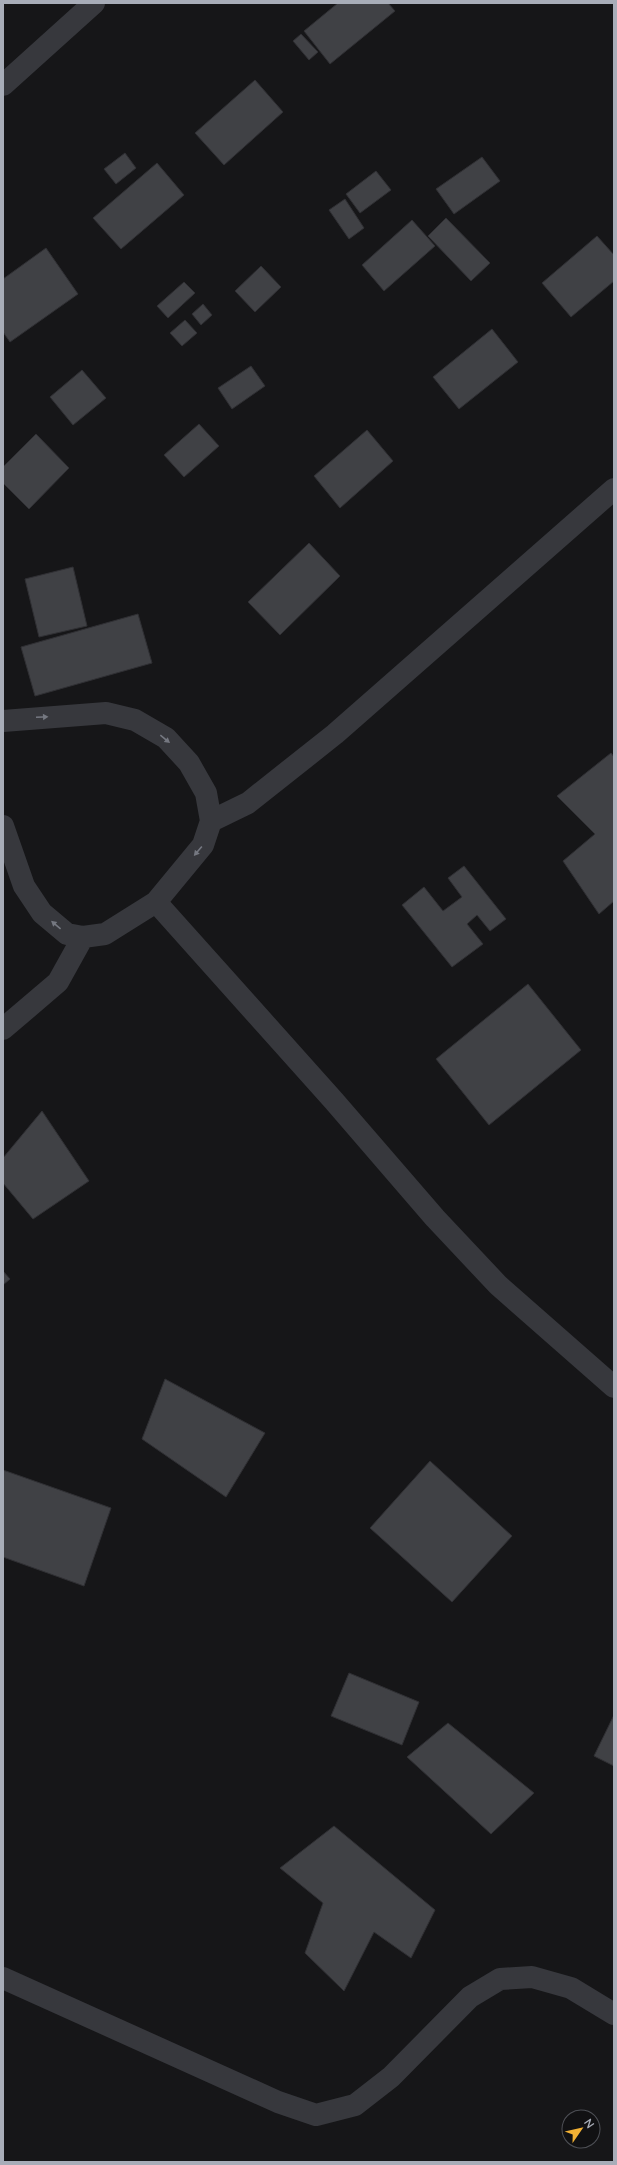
<svg xmlns="http://www.w3.org/2000/svg" width="617" height="2165" font-family="Lato,sans-serif">
	<style>
		.building { fill: #404145; stroke: #303034 }
		.lines { fill: none; stroke-linecap: round; stroke-linejoin: round }
		.minor { stroke: #37383d; stroke-width: 22 }
		.oneway { fill: #757881 }
	</style>
	<rect width="100%" height="100%" fill="#161618"/>
	<path class="building" d="M338 3H388L395 11 330 64 304 31Z
		M301 34 318 52 309 60 293 41Z
		M255 80 283 112 224 165 195 133Z
		M125 153 136 168 116 184 104 169Z
		M482 157 500 181 454 214 436 189Z
		M157 163 184 195 121 249 93 218Z
		M376 171 391 190 360 213 346 194Z
		M345 199 364 228 349 239 329 210Z
		M446 218 490 263 471 281 428 236Z
		M412 220 435 246 384 291 362 265Z
		M597 236 614 255V281L571 317 542 283Z
		M46 248 78 294 10 342 3 332V279Z
		M261 266 281 287 255 312 235 291Z
		M184 282 195 293 168 318 157 306Z
		M203 304 212 315 201 325 192 314Z
		M185 320 197 333 182 346 170 333Z
		M492 329 518 362 459 409 433 377Z
		M251 366 265 386 232 409 218 388Z
		M82 370 106 398 73 425 50 397Z
		M199 424 219 446 184 477 164 455Z
		M367 430 393 461 340 508 314 476Z
		M36 434 69 468 29 509 3 483V467Z
		M309 543 340 576 280 635 248 602Z
		M73 567 87 626 39 637 25 579Z
		M138 614 152 663 35 696 21 647Z
		M611 753 614 757V901L599 914 563 861 595 834 557 796Z
		M464 866 506 919 490 931 477 915 467 924 483 944 452 967 402 905 424 887 443 911 462 897 448 878Z
		M528 984 581 1050 489 1125 436 1059Z
		M42 1111 89 1181 33 1219 3 1183V1158Z
		M3 1271 10 1279 3 1285Z
		M165 1379 265 1433 226 1497 142 1439Z
		M430 1461 512 1536 452 1602 370 1528Z
		M3 1470 111 1508 84 1586 3 1557Z
		M349 1673 419 1702 402 1745 331 1716Z
		M614 1715V1766L594 1756Z
		M448 1723 534 1793 491 1834 407 1757Z
		M334 1826 435 1910 411 1958 374 1932 344 1991 305 1953 323 1903 280 1868Z"/>
	<g class="lines">
		<path class="minor" d="M3 85 94 3
			M3 721 106 713 135 720 166 738 189 763 206 793 211 821 203 845 156 902 105 934 83 937 67 934 42 913 24 886 3 826
			M211 821 248 803 335 734 614 489
			M156 902 334 1101 435 1218 498 1285 614 1387
			M3 1029 58 982 83 937
			M3 1978 278 2102 316 2115 355 2105 391 2077 470 1997 500 1979 532 1977 571 1988 614 2014"/>
	</g>
	<defs><path id="oneway-solid" d="M-6-.8H1V-3.2L6.5 0L1 3.2V.8H-6Z"/></defs>
	<g class="oneway">
		<use href="#oneway-solid" transform="translate(42 717) rotate(-3)"/>
		<use href="#oneway-solid" transform="translate(165 739) rotate(39)"/>
		<use href="#oneway-solid" transform="translate(198 851) rotate(130)"/>
		<use href="#oneway-solid" transform="translate(56 925) rotate(-140)"/>
	</g>
	<rect width="617" height="2165" fill="none" stroke="#a8adb8" stroke-width="8"/>
	<g transform="translate(581 2129) rotate(56)"><circle r="19" fill="#111113" stroke="#4d4f55"/>
	<path d="M0-3L7 15L0 10L-7 15Z" fill="#f2b134"/>
	<text y="-6" font-size="11" font-weight="bold" text-anchor="middle" fill="#a8adb8">N</text>
	</g>
</svg>
